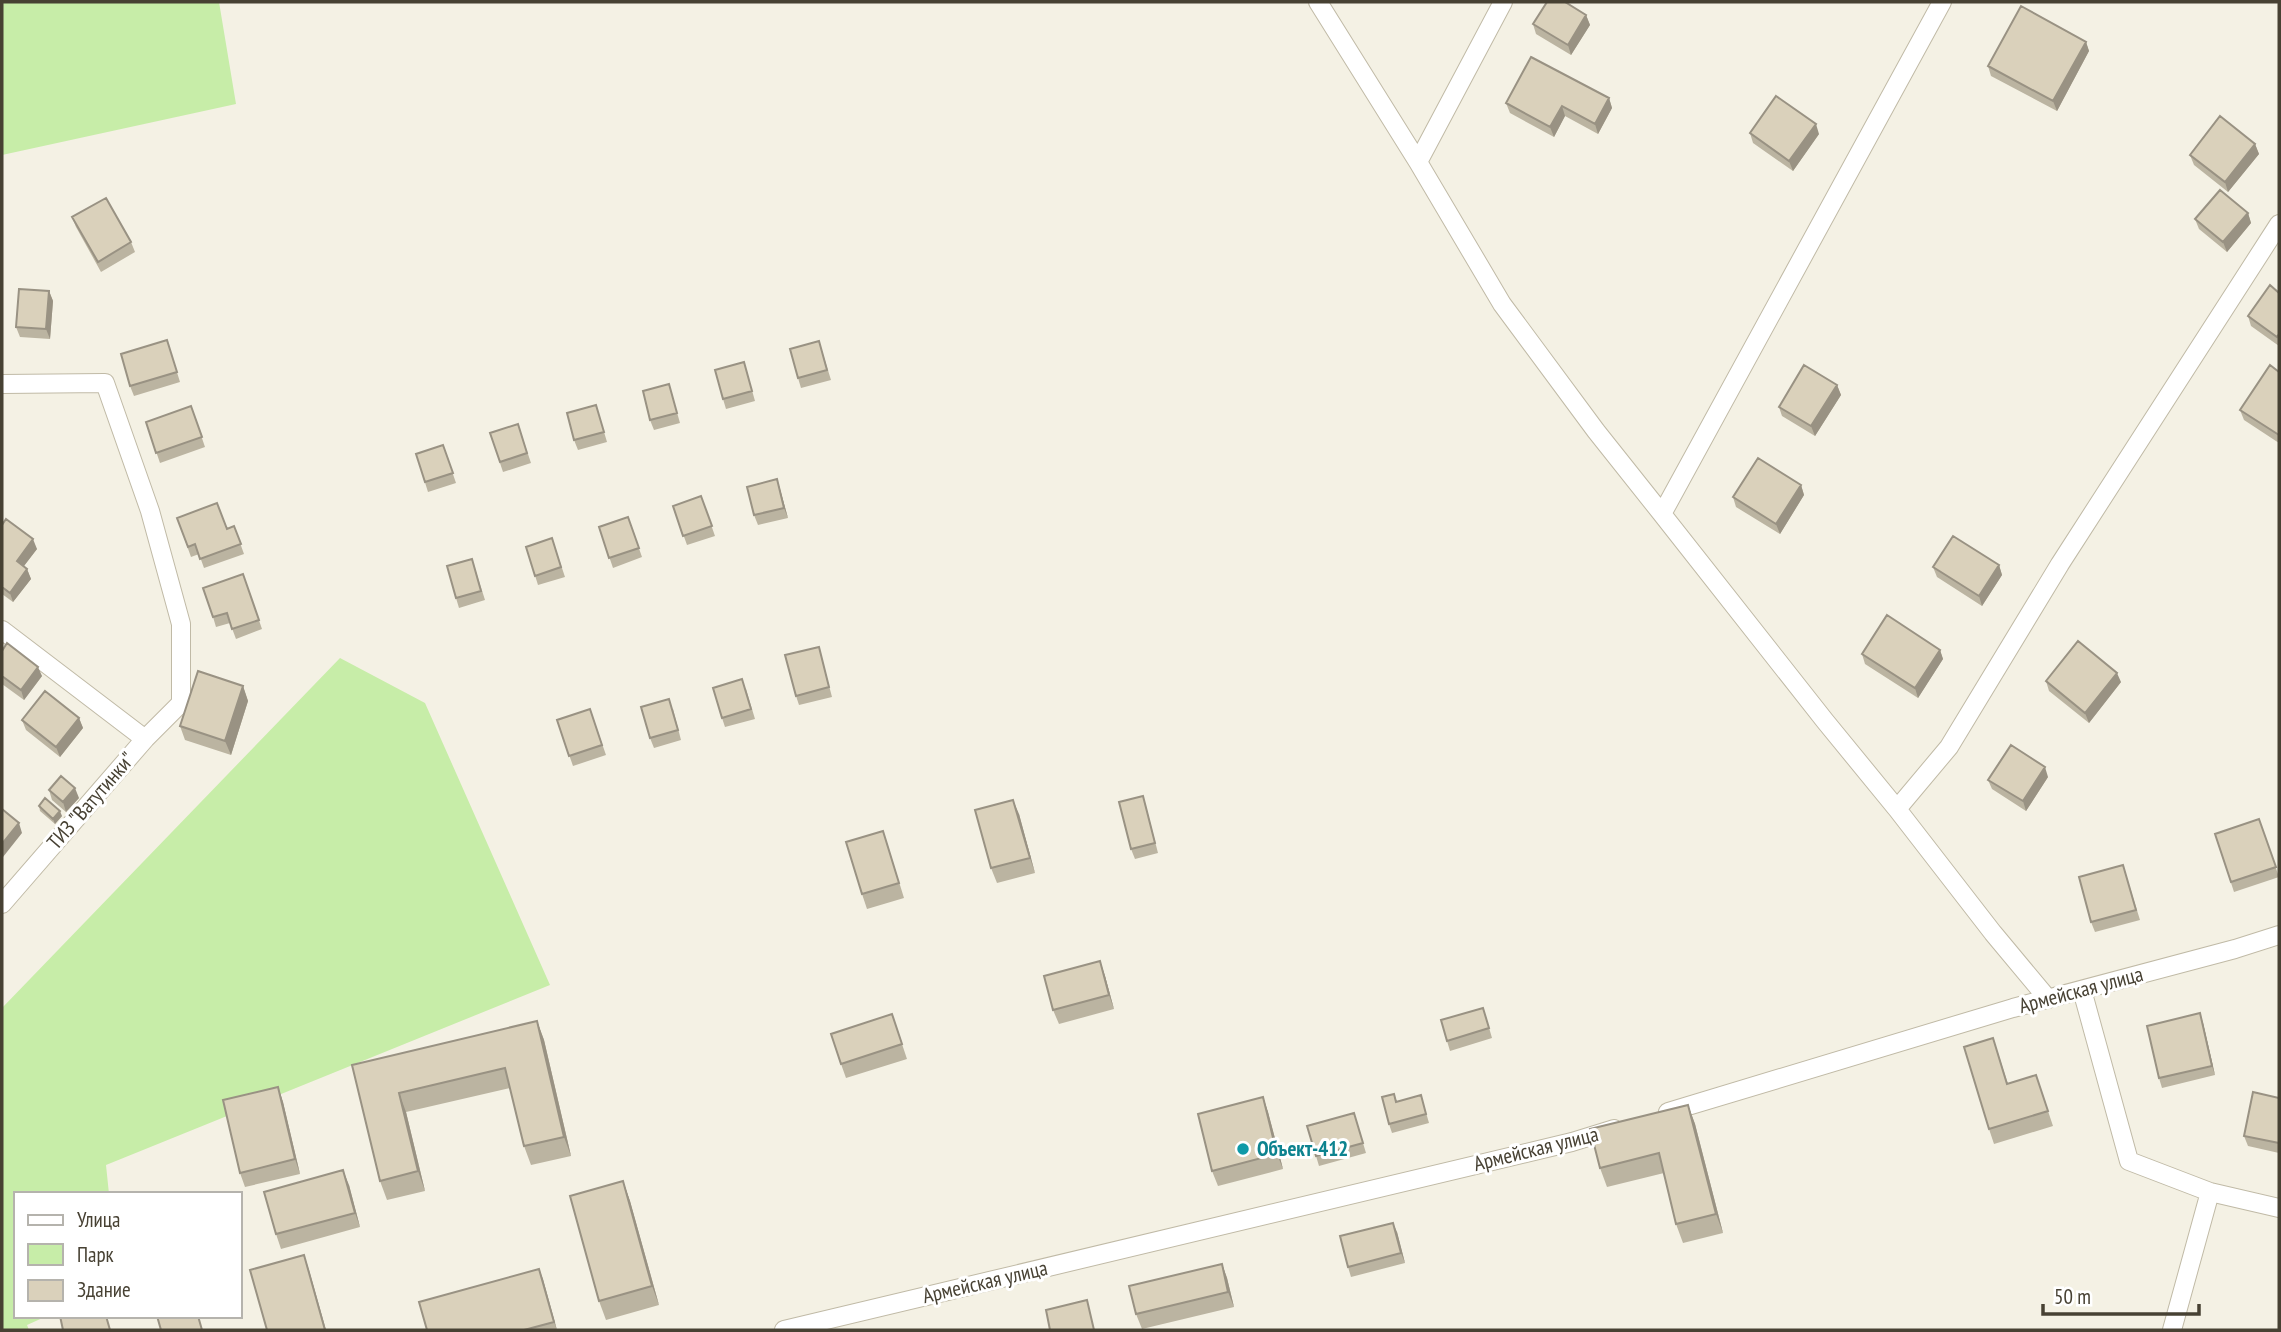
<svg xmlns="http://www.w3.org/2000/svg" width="2281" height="1332" font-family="'PT Sans Narrow',sans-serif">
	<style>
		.green { fill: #c7eda8 }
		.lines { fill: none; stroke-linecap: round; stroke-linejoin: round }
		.minor-casing { stroke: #c0baa6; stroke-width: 20 }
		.minor { stroke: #fff; stroke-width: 18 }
		.wall { fill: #bbb4a1 }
		.shaded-wall { fill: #999283 }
		.building { fill: #dad1bb; stroke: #999283; stroke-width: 2 }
		.culture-dot { fill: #0f9aa8; stroke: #fff; stroke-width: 2.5 }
		.labels { text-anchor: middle; stroke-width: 6; stroke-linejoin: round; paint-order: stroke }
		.street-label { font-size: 21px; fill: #474133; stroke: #fff }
		.culture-label { font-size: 21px; font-weight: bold; fill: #0d838f; stroke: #fff; text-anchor: start }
	</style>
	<rect width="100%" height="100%" fill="#f4f1e4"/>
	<path class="green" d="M2 2H219L236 104 2 155Z
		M340 658 425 703 550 985 106 1165 109 1194H16V1316H47L27 1325 29 1330H2V1008Z"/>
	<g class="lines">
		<defs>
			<path id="minor" d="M1318 2 1418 162
				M1503 2 1418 162 1502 304 1596 431 1662 514
				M2 384 105 383 150 511 181 624V703L145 739
				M2 630 145 739 2 904
				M1897 809 1825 721 1662 514 1942 2
				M2082 990 2129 1161 2210 1192
				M2048 999 1993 933 1897 809 1949 747 2060 564 2279 224
				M1668 1112 2013 1008 2235 949 2279 935
				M784 1330 1572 1142 1614 1129
				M2172 1330 2210 1192 2279 1208"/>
		</defs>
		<use href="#minor" class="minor-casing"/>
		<use href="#minor" class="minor"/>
	</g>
	<path class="wall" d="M1586 15 1590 25 1571 55 1536 34 1533 24Z
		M2086 42 2089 51 2057 111 1991 76 1988 66Z
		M1609 98 1612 108 1598 134 1565 116 1554 137 1510 113 1506 103Z
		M1750 133 1819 134 1793 171 1753 143Z
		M2255 144 2259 154 2228 192 2194 165 2190 155Z
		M2248 213 2251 223 2227 252 2199 229 2195 219Z
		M72 217 131 242 135 252 101 272 76 227Z
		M49 291 53 301 50 339 20 337 16 327Z
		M2279 293V346L2251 326 2248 316Z
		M167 340 180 382 134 396 130 386Z
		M819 341 831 380 801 388 798 378Z
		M744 362 755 401 726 409 723 399Z
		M2279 372V443L2244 420 2240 410Z
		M669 384 680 423 654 430 650 420Z
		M1837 385 1841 395 1815 436 1782 416 1779 407Z
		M191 406 205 447 160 463 146 422Z
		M599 415 607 442 578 450 574 440Z
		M518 424 531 463 503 472 490 433Z
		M443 445 456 483 428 492 416 454Z
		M777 479 788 518 758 525 754 515Z
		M1801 485 1804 495 1780 534 1736 507 1733 497Z
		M701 496 715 536 687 545 673 506Z
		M628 517 642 557 613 568 599 527Z
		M177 518 227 529 234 526 244 554 204 568 199 554 191 557Z
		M2 525 37 549 24 566 27 569 31 579 13 602 2 594Z
		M552 538 565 577 538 585 526 547Z
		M472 559 485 600 459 608 456 598Z
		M1999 565 2002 575 1982 606 1937 577 1933 567Z
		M243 574 262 629 236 639 230 623 216 627 213 617Z
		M819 647 832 697 799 705 796 696Z
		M1940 650 1943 659 1918 698 1865 664 1862 654Z
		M2 651 42 676 24 700 2 684Z
		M2046 681 2121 682 2089 723 2049 691Z
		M243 686 248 701 231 755 185 740 180 726Z
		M746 689 755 719 725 727 722 718Z
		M590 709 606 755 573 766 557 720Z
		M673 709 681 740 654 748 650 738Z
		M79 718 83 728 60 757 26 730 22 720Z
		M2048 777 2026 811 1992 789 1988 780Z
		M49 790 79 798 66 812 52 800Z
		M39 806 62 816 55 824 40 811Z
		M1146 806 1158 853 1135 859 1131 849Z
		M1019 814 1035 873 997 883 991 868Z
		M2259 819 2279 877 2234 892 2215 834Z
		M888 846 904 898 867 909 862 894Z
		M2123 865 2140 920 2095 932 2091 922Z
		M1100 961 1105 976 1114 1009 1059 1024 1053 1010Z
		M892 1014 907 1059 846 1078 841 1064Z
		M1486 1017 1492 1038 1450 1051 1447 1041Z
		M537 1021 544 1040 571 1156 531 1165 524 1146 510 1088 406 1112 425 1191 387 1200 380 1181 352 1065Z
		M2203 1023 2215 1075 2162 1088 2159 1078Z
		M1998 1053 2008 1084 2036 1075 2053 1126 1994 1144 1989 1129Z
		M278 1087 283 1102 300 1174 245 1187 240 1173Z
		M1394 1094 1397 1102 1421 1095 1429 1123 1392 1133 1389 1124Z
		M1263 1097 1268 1112 1283 1169 1218 1186 1212 1171Z
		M2279 1098V1153L2248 1146 2244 1136Z
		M1688 1105 1695 1124 1723 1233 1683 1243 1676 1224 1664 1173 1607 1187 1600 1168Z
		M1354 1113 1366 1153 1319 1166 1316 1156Z
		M623 1181 630 1201 659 1305 606 1320 599 1301Z
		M349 1185 360 1227 281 1249 276 1234Z
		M1397 1232 1405 1263 1351 1277 1348 1267Z
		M1222 1264 1227 1278 1234 1307 1142 1329 1136 1314Z
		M539 1269 557 1330H427Z"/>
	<path class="shaded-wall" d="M1586 15 1590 25 1571 55 1568 45Z
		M2086 42 2089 51 2057 111 2053 101Z
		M1609 98 1612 108 1598 134 1595 124Z
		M1562 106 1565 116 1554 137 1550 127Z
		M1816 124 1819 134 1793 171 1789 161Z
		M2255 144 2259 154 2228 192 2225 182Z
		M2248 213 2251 223 2227 252 2223 242Z
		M49 291 53 301 50 339 46 329Z
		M1837 385 1841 395 1815 436 1811 426Z
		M777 479 780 489 788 518 784 508Z
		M1801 485 1804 495 1780 534 1776 524Z
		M33 539 37 549 20 571 17 561Z
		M1999 565 2002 575 1982 606 1979 596Z
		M27 569 31 579 13 602 10 593Z
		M1940 650 1943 659 1918 698 1915 688Z
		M38 667 42 676 24 700 21 690Z
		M2117 673 2121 682 2089 723 2085 713Z
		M243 686 248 701 231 755 225 741Z
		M79 718 83 728 60 757 56 747Z
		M2045 767 2048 777 2026 811 2023 801Z
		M75 788 79 798 66 812 63 802Z
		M1013 800 1019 814 1035 873 1030 858Z
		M60 811 62 816 55 824 53 819Z
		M19 823 22 833 3 857 2 854V844Z
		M1100 961 1105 976 1114 1009 1109 995Z
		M2200 1013 2203 1023 2215 1075 2212 1066Z
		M537 1021 544 1040 571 1156 564 1137Z
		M278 1087 283 1102 300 1174 295 1159Z
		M399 1093 406 1112 425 1191 418 1171Z
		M1263 1097 1268 1112 1283 1169 1277 1154Z
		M1688 1105 1695 1124 1723 1233 1716 1214Z
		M343 1170 349 1185 360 1227 355 1213Z
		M623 1181 630 1201 659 1305 652 1286Z
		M1393 1223 1397 1232 1405 1263 1401 1253Z
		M304 1255 309 1270 326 1330H325Z
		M1222 1264 1227 1278 1234 1307 1228 1292Z
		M539 1269 543 1279 557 1330 554 1322Z"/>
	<path class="building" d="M1547 2H1565L1586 15 1568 45 1533 24Z
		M2021 6 2086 42 2053 101 1988 66Z
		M1531 57 1609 98 1595 124 1562 106 1550 127 1506 103Z
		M1776 96 1816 124 1789 161 1750 133Z
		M2220 116 2255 144 2225 182 2190 155Z
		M2220 190 2248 213 2223 242 2195 219Z
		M106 198 131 242 98 262 72 217Z
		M2270 285 2279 293V334L2277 337 2248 316Z
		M19 289 49 291 46 329 16 327Z
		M167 340 177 372 130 386 121 354Z
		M819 341 827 370 798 378 790 349Z
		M744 362 752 391 723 399 715 370Z
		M1804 365 1837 385 1811 426 1779 407Z
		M2270 365 2279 372V435L2240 410Z
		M669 384 677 413 650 420 643 391Z
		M596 405 604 432 574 440 567 413Z
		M191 406 202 437 156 453 146 422Z
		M518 424 527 453 500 462 490 433Z
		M443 445 453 473 425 482 416 454Z
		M1758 458 1801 485 1776 524 1733 497Z
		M777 479 784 508 754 515 747 487Z
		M701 496 712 526 683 536 673 506Z
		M217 503 227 529 234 526 241 544 200 559 195 544 188 547 177 518Z
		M628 517 639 548 609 558 599 527Z
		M6 519 33 539 17 561 27 569 10 593 2 587V525Z
		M1953 536 1999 565 1979 596 1933 567Z
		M552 538 561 567 535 576 526 547Z
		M472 559 481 591 456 598 447 566Z
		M243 574 259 620 232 629 227 613 213 617 203 588Z
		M1887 615 1940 650 1915 688 1862 654Z
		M2078 641 2117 673 2085 713 2046 681Z
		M7 643 38 667 21 690 2 676V651Z
		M819 647 829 687 796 696 785 655Z
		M198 671 243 686 225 741 180 726Z
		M742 679 751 709 722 718 713 688Z
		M45 691 79 718 56 747 22 720Z
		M669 699 678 730 650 738 641 707Z
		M590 709 602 745 569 756 557 720Z
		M2011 745 2045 767 2023 801 1988 780Z
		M61 776 75 788 63 802 49 790Z
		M1143 796 1155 843 1131 849 1119 802Z
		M45 798 60 811 53 819 39 806Z
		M1013 800 1030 858 991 868 975 810Z
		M2 809 19 823 2 844Z
		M2259 819 2276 867 2231 882 2215 834Z
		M883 831 899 883 862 894 846 842Z
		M2123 865 2136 910 2091 922 2079 877Z
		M1100 961 1109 995 1053 1010 1044 976Z
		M1483 1008 1489 1028 1447 1041 1441 1020Z
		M2200 1013 2212 1066 2159 1078 2147 1026Z
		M892 1014 902 1044 841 1064 831 1034Z
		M537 1021 564 1137 524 1146 505 1068 399 1093 418 1171 380 1181 352 1065Z
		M1993 1038 2007 1084 2036 1075 2048 1111 1989 1129 1964 1047Z
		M278 1087 295 1159 240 1173 223 1100Z
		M2253 1092 2279 1098V1143L2244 1136Z
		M1394 1094 1396 1102 1421 1095 1426 1114 1389 1124 1382 1097Z
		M1263 1097 1277 1154 1212 1171 1198 1114Z
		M1688 1105 1716 1214 1676 1224 1659 1153 1600 1168 1590 1129Z
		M1354 1113 1363 1143 1316 1156 1307 1126Z
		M343 1170 355 1213 276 1234 264 1192Z
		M623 1181 652 1286 599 1301 570 1196Z
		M1393 1223 1401 1253 1348 1267 1340 1236Z
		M304 1255 325 1330H267L250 1270Z
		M1222 1264 1228 1292 1136 1314 1129 1286Z
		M539 1269 554 1322 524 1330H427L419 1302Z
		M1087 1300 1094 1330H1050L1046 1310Z
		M60 1316H106L110 1330H63Z
		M157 1316H198L202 1330H161Z"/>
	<circle class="culture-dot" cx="1243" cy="1149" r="7"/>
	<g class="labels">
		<g class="street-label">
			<text transform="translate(91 801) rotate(-49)" y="7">ТИЗ "Ватутинки"</text>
			<text transform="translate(2081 990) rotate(-15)" y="7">Армейская улица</text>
			<text transform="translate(1536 1149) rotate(-14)" y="7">Армейская улица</text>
			<text transform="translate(985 1282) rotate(-13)" y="7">Армейская улица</text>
		</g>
		<g class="culture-label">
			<text x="1257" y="1156">Объект-412</text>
		</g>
	</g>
	<rect width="2281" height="1332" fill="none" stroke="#474133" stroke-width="7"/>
	<rect x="14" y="1192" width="228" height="126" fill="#ffffff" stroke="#b5b3ad" stroke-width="2"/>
	<rect x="28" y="1215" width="35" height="10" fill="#ffffff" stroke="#b5b3ad" stroke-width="2"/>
	<text x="77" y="1227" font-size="21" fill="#474133">Улица</text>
	<rect x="28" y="1244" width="35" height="21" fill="#c7eda8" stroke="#b5b3ad" stroke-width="2"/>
	<text x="77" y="1262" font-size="21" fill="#474133">Парк</text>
	<rect x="28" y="1280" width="35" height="21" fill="#dad1bb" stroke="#b5b3ad" stroke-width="2"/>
	<text x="77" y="1297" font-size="21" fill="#474133">Здание</text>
	<path d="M2043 1304v10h156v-10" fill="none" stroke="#474133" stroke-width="3.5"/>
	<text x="2054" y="1304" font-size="21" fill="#474133" stroke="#ffffff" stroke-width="5" paint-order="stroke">50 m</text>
</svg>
